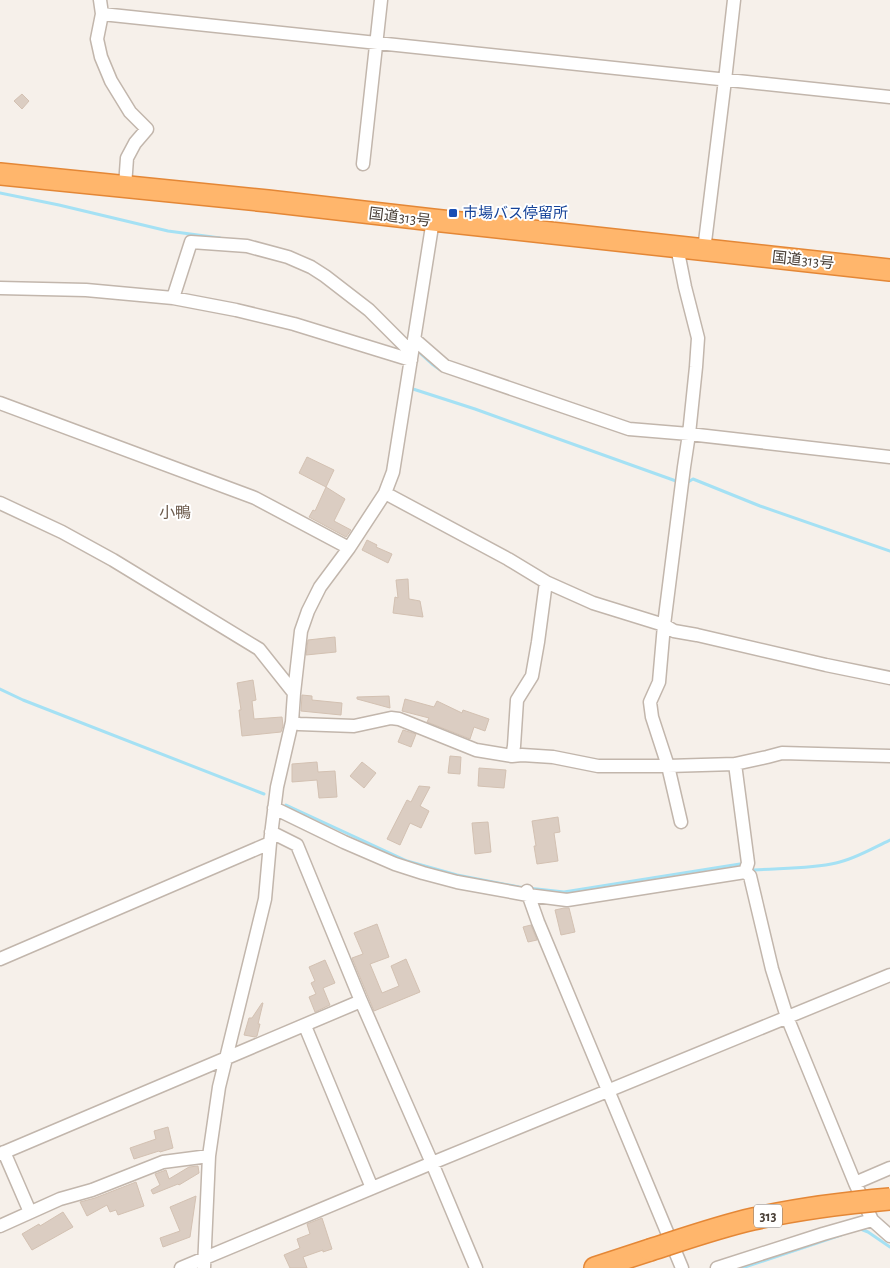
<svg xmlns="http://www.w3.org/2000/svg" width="890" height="1268" font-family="'Alegreya Sans','Noto Sans JP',sans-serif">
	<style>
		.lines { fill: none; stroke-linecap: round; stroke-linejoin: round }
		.stream { stroke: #a5e1f4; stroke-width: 3 }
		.building { fill: #dbcdc2; stroke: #d3c1b2 }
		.street-casing { stroke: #c2b6ac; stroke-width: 15 }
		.highway-casing { stroke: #e48736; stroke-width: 24 }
		.street { stroke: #fff; stroke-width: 12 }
		.highway { stroke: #ffb66c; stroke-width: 21 }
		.highway-bridge-casing { stroke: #e48736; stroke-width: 24; stroke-linecap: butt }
		.highway-bridge { stroke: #ffb66c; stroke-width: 21 }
		.transit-dot { fill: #1a4fb4; stroke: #fff; stroke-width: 2 }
		.labels { text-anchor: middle; stroke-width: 4; stroke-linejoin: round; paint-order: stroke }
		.shield { fill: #fff; stroke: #807974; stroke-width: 1 }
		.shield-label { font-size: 14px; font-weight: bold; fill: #4a4038 }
		.transit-label { font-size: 15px; fill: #164399; stroke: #fff; text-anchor: start }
		.street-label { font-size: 15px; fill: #4a4038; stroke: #fff }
		.neighbourhood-label { font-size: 16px; fill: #6d5c4e; stroke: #fff }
	</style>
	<rect width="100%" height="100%" fill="#f6f0ea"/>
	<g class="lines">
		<path class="stream" d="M0 193 59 205 168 231 220 238
			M421 354 432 364 439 369
			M413 389 475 409 676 481
			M688 482 693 479 760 506 890 551
			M0 689 23 700 264 794
			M286 805 407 861 457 875 519 887 564 892 740 864 743 866
			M749 868 754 870C780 868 810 869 836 863 855 859 873 848 890 840
			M858 1228 868 1232 890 1247
			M742 1268 841 1235"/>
	</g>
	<path class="building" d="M22 94 29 101 22 109 14 101Z
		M307 457 334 470 326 487 299 473Z
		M326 487 345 499 334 521 351 530 346 537 309 517 313 510 315 511Z
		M367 540 377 545 376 547 392 554 388 563 362 550Z
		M408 579 409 599 420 601 423 617 393 613 395 597 398 598 396 580Z
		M335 637 336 652 306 655 308 640Z
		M253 680 256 700 252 701 254 719 282 717 283 726 281 732 242 736 239 710H241L237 683Z
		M302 695 312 696V700L342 703 341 715 301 711Z
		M389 696 390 708 357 699V697Z
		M405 699 434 707 437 701 462 713 463 710 489 719 485 731 474 727 470 739 427 722 429 718 402 711Z
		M403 730 416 734 411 747 398 742Z
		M450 756 461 757 460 774 448 773Z
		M317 762 318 772 335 771 337 797 319 798 317 780 292 782V764Z
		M362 762 376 773 364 788 350 776Z
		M479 768 506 770 504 788 478 786Z
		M419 786 430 787 420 806 429 811 421 828 410 823 400 845 387 839 407 800 411 802Z
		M558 817 560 832 554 833 558 861 537 864 534 846H536L532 821Z
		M488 822 491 852 475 854 472 823Z
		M564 908H569L575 932 561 935 555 910Z
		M377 924 389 957 370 964 382 993 399 986 391 966 406 959 420 992 374 1011 352 958 363 954 354 933Z
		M531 925 537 940 528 942 523 927Z
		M325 960 335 983 323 988 330 1005 315 1012 309 997 316 994 311 983 315 981 309 967Z
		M262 1003H263L258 1024H260L257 1036 255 1037 244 1035 249 1018H252Z
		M168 1127 173 1148 160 1152 159 1151 134 1159 130 1148 156 1139 154 1131Z
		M198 1166 199 1173 179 1185 178 1184 153 1194 151 1190 160 1185 155 1174 166 1170 169 1179 189 1167Z
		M136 1182 144 1206 118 1215 116 1210 110 1212 107 1205 87 1216 80 1202 95 1198Z
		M196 1196 190 1237 163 1247 160 1238 180 1231 170 1207Z
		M63 1212 73 1227 32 1250 22 1234 39 1224 40 1226Z
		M322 1218 332 1249 323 1252V1250L303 1257 307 1268H290L284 1255 300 1248 297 1239 310 1234 307 1224Z"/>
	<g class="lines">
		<defs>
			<path id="street" d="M100 0 102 14 97 39 101 57 111 81 130 112 147 129 135 143 127 158 125 186
				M102 14 890 97
				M363 164 381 0
				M677 247 685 287 698 338 696 367 689 434 684 467 664 625 659 682 650 702 652 717 668 766 681 822
				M704 250 725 80 734 0
				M0 288 86 290 173 298 236 310 294 324 411 360
				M173 298 191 242 247 246 288 257 311 267 325 276 369 310 412 353
				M414 339 445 366 629 429 689 434 890 457
				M0 403 255 498 349 548
				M385 493 508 559 546 582 593 603 664 625 674 631 697 635 826 665 890 678
				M0 503 62 532 113 560 259 649 294 693
				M292 722 299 724 354 726 391 718 399 719 476 750 512 756 522 755 553 757 598 766H668L735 764 767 757 782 753 890 756
				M512 756 514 746 517 700 532 676 538 642 546 582
				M735 764 748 863 745 872
				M274 808 344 842 395 864 423 873 457 882 528 895 567 900 745 872
				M271 832 297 845 361 1001 432 1163 476 1268
				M745 872 750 876 772 969 787 1017 855 1183 872 1220 890 1236
				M527 891 538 922 682 1268
				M0 959 270 843
				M305 1026 372 1188
				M4 1152 30 1212
				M0 1154 361 1001
				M855 1183 890 1168
				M0 1226 60 1199 92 1190 163 1162 209 1156
				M181 1268 432 1163 890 975
				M204 1268 209 1156 219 1087 265 899 270 843 277 787 292 722 294 693 301 631 308 611 320 587 349 548 385 493 393 472 433 220
				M717 1268 823 1234 872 1220"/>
			<path id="highway" d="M0 174 268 201 433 220 890 270
				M595 1268 650 1250"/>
		</defs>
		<use href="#street" class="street-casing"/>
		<use href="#highway" class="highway-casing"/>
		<use href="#street" class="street"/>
		<use href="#highway" class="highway"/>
		<defs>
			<path id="highway-bridge" d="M650 1250C684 1239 718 1227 753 1219 798 1209 844 1203 890 1199"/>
		</defs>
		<use href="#highway-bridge" class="highway-bridge-casing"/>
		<use href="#highway-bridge" class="highway-bridge"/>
	</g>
	<rect class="transit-dot" x="448" y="208" width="10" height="10" rx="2.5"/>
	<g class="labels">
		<rect class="shield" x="754" y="1204.5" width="28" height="23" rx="4"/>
		<g class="shield-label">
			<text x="768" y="1221">313</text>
		</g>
		<g class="transit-label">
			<text x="463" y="218">市場バス停留所</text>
		</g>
		<g class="street-label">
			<text transform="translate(400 217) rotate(7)" y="5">国道313号</text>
			<text transform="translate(803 260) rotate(6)" y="5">国道313号</text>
		</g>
		<g class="neighbourhood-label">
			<text x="175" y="518">小鴨</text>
		</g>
	</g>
</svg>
